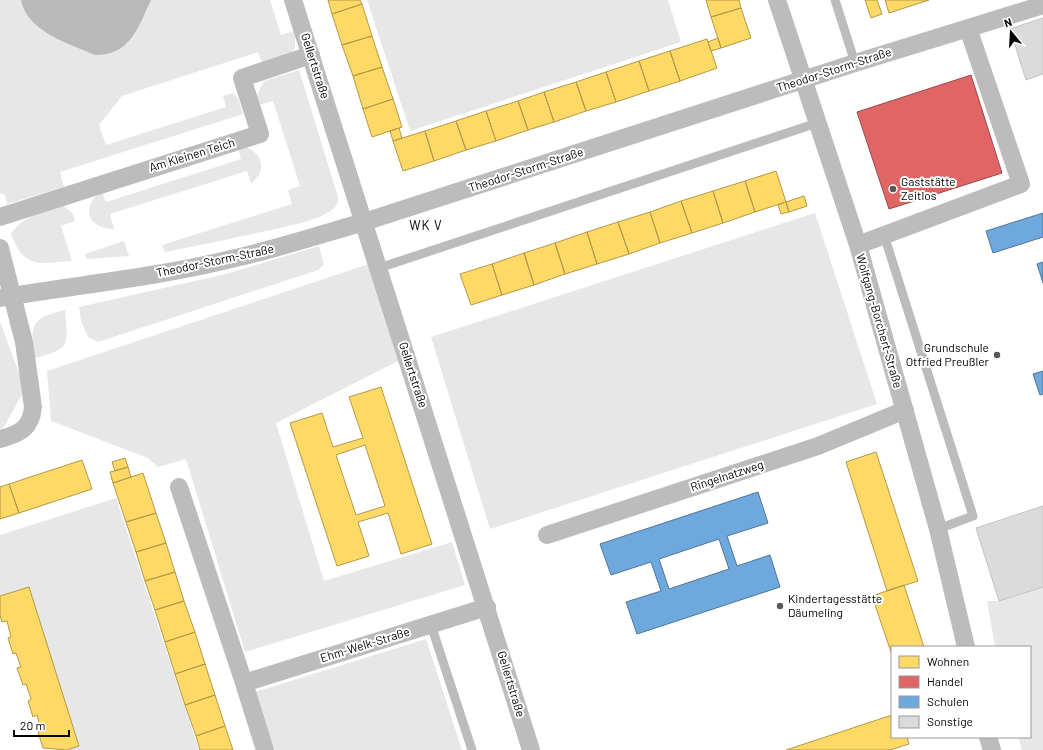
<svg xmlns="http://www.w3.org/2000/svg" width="1043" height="750" font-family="Barlow,sans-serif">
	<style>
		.green { fill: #e7e7e7 }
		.water { fill: #b9b9b9 }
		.homes { fill: #ffd966; stroke: #b29847; fill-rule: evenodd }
		.shops { fill: #e06666; stroke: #9d4747 }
		.schools { fill: #6fa8dc; stroke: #4e769a; fill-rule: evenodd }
		.building { fill: #dbdbdb; stroke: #c2c2c2 }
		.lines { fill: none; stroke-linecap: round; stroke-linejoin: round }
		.lane { stroke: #bcbcbc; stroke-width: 9 }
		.street { stroke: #bcbcbc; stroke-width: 18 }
		.poi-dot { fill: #595959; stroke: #fff; stroke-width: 1.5 }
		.labels { text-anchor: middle; stroke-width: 4; stroke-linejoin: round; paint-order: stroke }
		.street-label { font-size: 12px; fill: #000; stroke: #fff }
		.poi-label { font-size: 12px; fill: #000; stroke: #fff; text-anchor: start }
		.neighbourhood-label { font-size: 13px; letter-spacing: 1px; fill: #000; stroke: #fff }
	</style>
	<rect width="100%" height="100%" fill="#fff"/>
	<path class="green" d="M0 0H270L281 35 295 31V47L292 53 263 65 258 52 122 96 99 125 106 145 226 107 223 96 233 93 238 98 243 114 60 172 64 187 7 204 5 195 0 193Z
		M367 0H668L681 42 410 131Z
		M299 70 338 197C338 203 337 206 332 210 317 221 294 224 276 229 239 237 202 245 165 252L162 245 292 204 288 190 300 186 273 101 259 105 257 96 264 81Z
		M243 146C263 152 268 172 251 183L247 171 110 214 114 229C87 228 80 207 102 191L106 202 241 159 238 148Z
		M64 206 73 214 75 221 61 226 72 261C38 263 25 270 11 234 23 215 43 212 64 206Z
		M815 213 877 404 490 529 431 337Z
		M124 241 129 256 87 259 85 254Z
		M319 246 324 265 318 270 98 342 88 337 81 321 79 307 226 274Z
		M369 264 398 361 276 423 324 581 452 542 465 585 245 652 186 459 158 467 148 458 51 421 47 371Z
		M65 310C68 345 71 349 35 358 30 325 30 318 65 310Z
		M0 322 25 389 4 427 0 429Z
		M116 498 199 750H67L79 746 29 587 0 596V535Z
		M1043 587V750H1022L1018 737H1030V647H995L987 601H999Z
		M426 639 462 750H275L255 692Z"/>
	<path class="water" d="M21 0H151C138 27 131 55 95 55 70 44 27 32 21 0Z"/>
	<path class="homes" d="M328 0H360L362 4 332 14Z
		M706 0H739L741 8 711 17Z
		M865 0H877L882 14 871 18Z
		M885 0H929L889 13Z
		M362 4 372 36 342 45 332 14Z
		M741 8 751 38 721 48 711 17Z
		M372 36 382 67 353 76 342 45Z
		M718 38 721 48 711 51 708 42Z
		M707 39 717 68 680 81 670 51Z
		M670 51 680 81 649 91 639 61Z
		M639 61 649 91 616 102 606 72Z
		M382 67 393 99 363 109 353 76Z
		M606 72 616 102 586 111 576 82Z
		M576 82 586 111 554 122 544 92Z
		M544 92 554 122 528 130 518 101Z
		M393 99 402 127 372 137 363 109Z
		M518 101 528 130 496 141 486 111Z
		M486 111 496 141 466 150 456 121Z
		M456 121 466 150 434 161 425 131Z
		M399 128 402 138 393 141 390 131Z
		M425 131 434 161 403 171 393 141Z
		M776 171 786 202 755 212 745 181Z
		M745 181 755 212 723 223 713 191Z
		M713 191 723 223 692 233 681 201Z
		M804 196 807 206 789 212 786 202Z
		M681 201 692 233 660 243 650 212Z
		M786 202 789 212 781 214 778 205Z
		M650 212 660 243 629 254 618 222Z
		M618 222 629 254 597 264 587 232Z
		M587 232 597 264 565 274 555 243Z
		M555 243 565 274 534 285 524 253Z
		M524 253 534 285 502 295 492 264Z
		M492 264 502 295 471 305 460 274Z
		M381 387 432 544 401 554 388 513 358 522 369 556 337 566 290 423 322 413 333 447 363 438 349 397ZM365 445 385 506 356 515 336 455Z
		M876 452 918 581 887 591 846 462Z
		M125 458 128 467 115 471 112 462Z
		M82 460 92 489 19 513 9 484Z
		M128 467 131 477 113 483 110 472Z
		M143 473 156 513 126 522 113 483Z
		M9 484 19 513 0 519V487Z
		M156 513 166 543 136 552 126 522Z
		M166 543 175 572 145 581 136 552Z
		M175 572 184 601 155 610 145 581Z
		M904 585 924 647H892V655L872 596Z
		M29 587 79 746 67 750 43 748 38 732 41 730 37 715 33 717 28 701 31 699 26 684 23 685 17 668 21 667 16 653 13 654 8 638 11 637 7 621 2 622 0 615V596Z
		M184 601 195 632 165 642 155 610Z
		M195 632 205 664 175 674 165 642Z
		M205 664 215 695 185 705 175 674Z
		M215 695 225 726 196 736 185 705Z
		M892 715V737H907L909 744 890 750H786Z
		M225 726 233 750H200L196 736Z"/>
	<path class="shops" d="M971 75 1002 173 889 209 857 112Z"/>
	<path class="schools" d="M1043 213V237L993 253 986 231Z
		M1043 262V283L1037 264Z
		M1043 371V394L1040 395 1033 374Z
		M758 492 768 523 727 536 737 566 770 555 780 587 637 634 626 602 661 591 651 562 611 575 600 544ZM719 539 729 569 669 589 659 559Z"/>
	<path class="building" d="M1043 18V74L1026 80 1010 29Z
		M1043 506V587L999 601 976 528Z"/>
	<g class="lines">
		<path class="lane" d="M835 0 855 63
			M884 235 973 516 938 529
			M379 268 817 123
			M431 625 472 750"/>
		<path class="street" d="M293 0 531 750
			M777 0 858 245 938 529 966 647
			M0 217 260 134 242 78 311 55
			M858 245 1021 184 968 28
			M0 248 24 342 33 407C31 429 19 434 0 439
			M0 298C75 285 152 278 227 260 273 250 319 235 364 222L855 63 1043 5
			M179 487 244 683 487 607
			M547 535 818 446 905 410
			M244 683 265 750
			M988 737 992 750"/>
	</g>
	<g class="poi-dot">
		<circle cx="893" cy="189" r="4"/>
		<circle cx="997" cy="355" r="4"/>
		<circle cx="780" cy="606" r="4"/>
	</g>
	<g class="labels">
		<g class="street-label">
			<text transform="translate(315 66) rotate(72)" y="4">Gellertstraße</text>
			<text transform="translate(834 70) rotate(-18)" y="4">Theodor-Storm-Straße</text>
			<text transform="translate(192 155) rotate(-17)" y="4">Am Kleinen Teich</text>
			<text transform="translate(526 170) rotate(-18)" y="4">Theodor-Storm-Straße</text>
			<text transform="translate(215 261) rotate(-12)" y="4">Theodor-Storm-Straße</text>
			<text transform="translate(879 321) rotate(74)" y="4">Wolfgang-Borchert-Straße</text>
			<text transform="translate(413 375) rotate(72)" y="4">Gellertstraße</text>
			<text transform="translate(727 476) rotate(-18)" y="4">Ringelnatzweg</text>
			<text transform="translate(365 645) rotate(-17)" y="4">Ehm-Welk-Straße</text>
			<text transform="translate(511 684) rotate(73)" y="4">Gellertstraße</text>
		</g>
		<g class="poi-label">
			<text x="901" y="186">Gaststätte<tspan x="901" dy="14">Zeitlos</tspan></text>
			<text x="989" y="352" text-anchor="end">Grundschule<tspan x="989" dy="14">Otfried Preußler</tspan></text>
			<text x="788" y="603">Kindertagesstätte<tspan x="788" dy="14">Däumeling</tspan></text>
		</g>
		<g class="neighbourhood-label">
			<text x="426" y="230">WK V</text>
		</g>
	</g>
	<rect x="891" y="646" width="140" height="92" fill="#ffffff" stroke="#999999"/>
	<rect x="899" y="656" width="20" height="12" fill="#ffd966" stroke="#999999"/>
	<text x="927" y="666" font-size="12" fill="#000000">Wohnen</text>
	<rect x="899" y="676" width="20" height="12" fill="#e06666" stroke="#999999"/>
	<text x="927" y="686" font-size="12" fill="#000000">Handel</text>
	<rect x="899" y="696" width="20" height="12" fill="#6fa8dc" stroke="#999999"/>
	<text x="927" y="706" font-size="12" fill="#000000">Schulen</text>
	<rect x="899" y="716" width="20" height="12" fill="#dbdbdb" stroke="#999999"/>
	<text x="927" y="726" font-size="12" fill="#000000">Sonstige</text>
	<g transform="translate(1011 32) rotate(342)" stroke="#ffffff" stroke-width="3" paint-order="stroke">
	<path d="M0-3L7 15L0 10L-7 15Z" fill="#000000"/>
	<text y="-6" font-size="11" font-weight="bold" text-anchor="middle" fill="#000000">N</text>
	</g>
	<path d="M14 730v6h55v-6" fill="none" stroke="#000000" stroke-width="2"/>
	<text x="20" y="730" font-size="12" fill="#000000" stroke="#ffffff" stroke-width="3" paint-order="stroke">20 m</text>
</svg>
